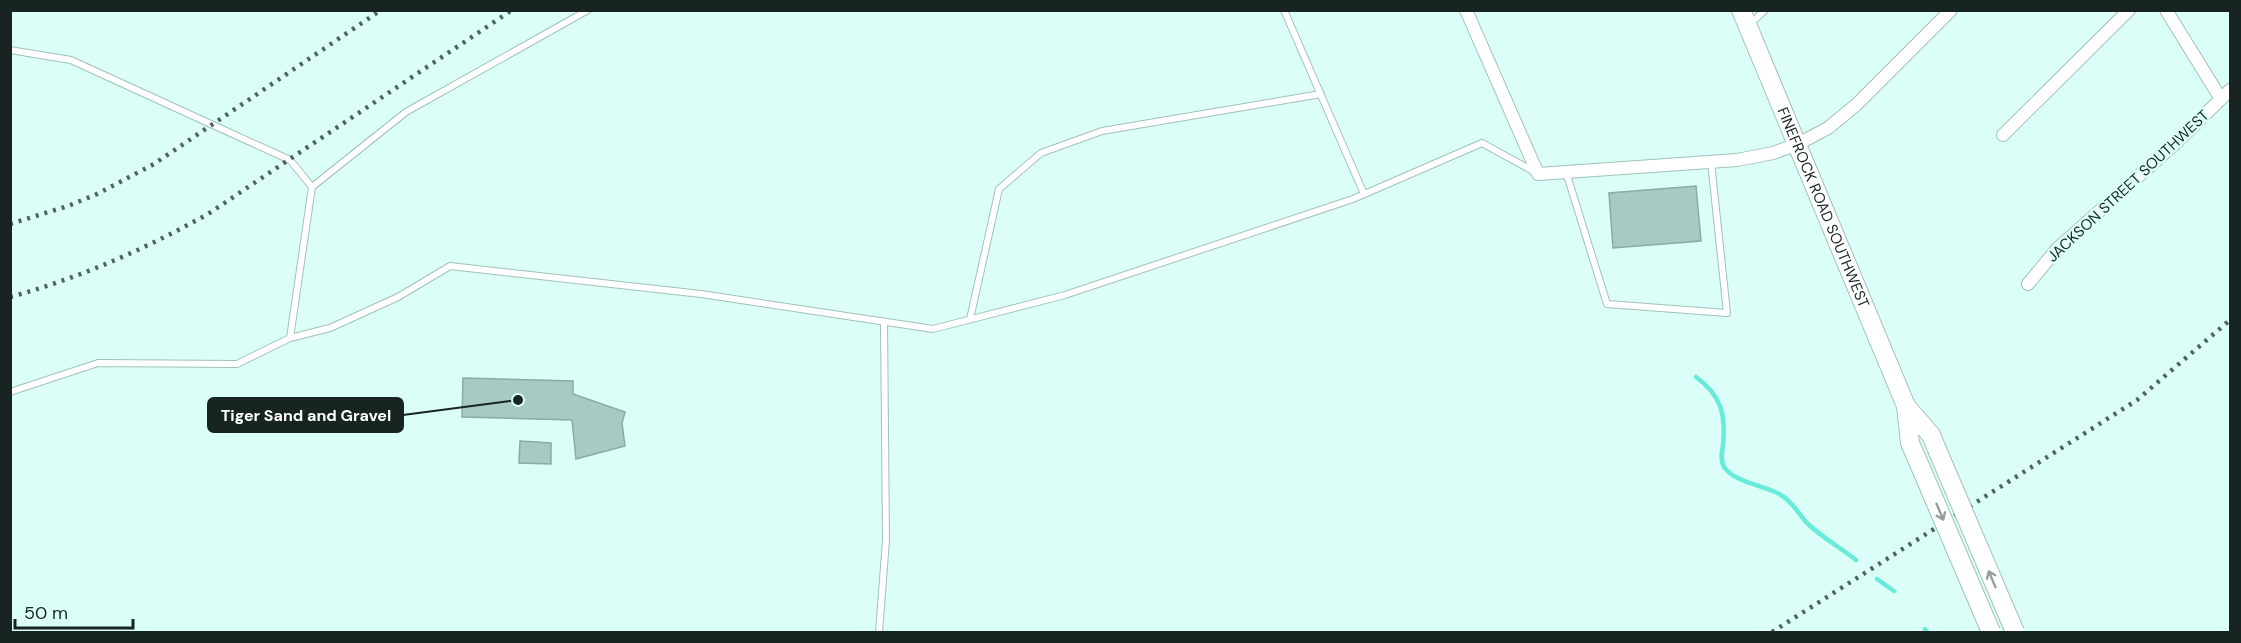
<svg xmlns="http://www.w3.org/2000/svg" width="2241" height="643" font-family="'DM Sans',sans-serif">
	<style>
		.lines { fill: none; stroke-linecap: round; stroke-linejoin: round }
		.stream { stroke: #66ecd8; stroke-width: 4.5 }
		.building { fill: #a9c9c3; stroke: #8baba5; stroke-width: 1.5 }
		.lane-casing { stroke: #a1c1bb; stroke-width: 8 }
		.street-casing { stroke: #a1c1bb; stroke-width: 14 }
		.secondary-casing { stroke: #a1c1bb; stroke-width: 20 }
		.lane { stroke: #fff; stroke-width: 6 }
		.street { stroke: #fff; stroke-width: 12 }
		.secondary { stroke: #fff; stroke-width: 18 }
		.rail { stroke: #506360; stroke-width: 4.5; stroke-dasharray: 3 6; stroke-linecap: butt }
		.secondary-bridge-casing { stroke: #a1c1bb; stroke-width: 20; stroke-linecap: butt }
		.secondary-bridge { stroke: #fff; stroke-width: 18 }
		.oneway { stroke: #979c9c }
		.labels { text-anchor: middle; stroke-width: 5; stroke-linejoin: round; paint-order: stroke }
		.street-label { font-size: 15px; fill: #172422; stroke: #dcfef8 }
		.leader { fill: none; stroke: #172422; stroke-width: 2 }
		.callout-dot { fill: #172422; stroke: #dcfef8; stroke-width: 2 }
		.callout { fill: #172422; stroke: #172422; stroke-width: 2 }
		.callout-label { font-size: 16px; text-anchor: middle; font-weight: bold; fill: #fff }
	</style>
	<rect width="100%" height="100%" fill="#dcfef8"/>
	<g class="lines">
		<path class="stream" d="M1696 377C1721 395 1726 414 1723 445 1722 452 1720 460 1724 467 1735 483 1764 485 1781 495 1793 502 1799 515 1809 525 1823 538 1841 548 1856 560
			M1877 579 1894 591
			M1925 629 1927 632"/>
	</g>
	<path class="building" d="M1696 186 1701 241 1613 248 1609 193Z
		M463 378 573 381V394L625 412 622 423 625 446 576 459 572 420 462 417Z
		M520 441 551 443V464L519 463Z"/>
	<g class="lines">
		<defs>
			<path id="lane" d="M588 10 406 112 312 187 290 338 330 328 398 297 450 266 701 294 933 329 1065 295 1353 199 1482 143 1535 172
				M1284 10 1364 194
				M1750 24 1765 10
				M10 50 71 60 213 125 290 160 312 187
				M1566 172 1607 304 1727 313 1711 162
				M970 319 999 189 1041 153 1102 131 1321 94
				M10 392 98 363 237 364 290 338
				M879 632 886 540 884 322"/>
			<path id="street" d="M1466 10 1538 174 1737 160 1773 153 1798 144 1828 128 1856 105 1951 10
				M2166 10 2221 99
				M2003 135 2129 10
				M2028 284 2057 249 2178 141 2230 90"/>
			<g id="secondary">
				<path id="s1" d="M1741 10 1906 406 1910 443 1917 459"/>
				<path d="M1906 406 1931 435 1936 447"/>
			</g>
		</defs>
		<use href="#lane" class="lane-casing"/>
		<use href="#street" class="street-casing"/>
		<use href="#secondary" class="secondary-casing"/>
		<use href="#lane" class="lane"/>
		<use href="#street" class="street"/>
		<use href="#secondary" class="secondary"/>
		<path class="rail" d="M10 224 68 206 97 194 154 164 381 10
			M10 297C80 278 145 249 208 214L512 10
			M1772 632 2137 400 2230 320"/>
		<defs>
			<path id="secondary-bridge" d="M1936 447 2015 632
				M1917 459 1991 632"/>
		</defs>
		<use href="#secondary-bridge" class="secondary-bridge-casing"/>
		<use href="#secondary-bridge" class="secondary-bridge"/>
	</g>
	<defs><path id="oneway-shaft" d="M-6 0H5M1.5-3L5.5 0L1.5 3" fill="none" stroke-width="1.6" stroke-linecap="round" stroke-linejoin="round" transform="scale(1.5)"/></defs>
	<g class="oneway">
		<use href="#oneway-shaft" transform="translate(1940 512) rotate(67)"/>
		<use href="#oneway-shaft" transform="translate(1992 579) rotate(-113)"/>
	</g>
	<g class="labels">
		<g class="street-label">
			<text transform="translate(2128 186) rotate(-43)" y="5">JACKSON STREET SOUTHWEST</text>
			<text dy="5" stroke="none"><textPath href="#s1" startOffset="214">FINEFROCK ROAD SOUTHWEST</textPath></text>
		</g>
	</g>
	<path class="leader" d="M518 400L403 415"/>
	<circle class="callout-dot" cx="518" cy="400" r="6"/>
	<rect class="callout" x="208" y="398" width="195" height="34" rx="6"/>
	<g class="callout-label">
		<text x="306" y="421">Tiger Sand and Gravel</text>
	</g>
	<rect width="2241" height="643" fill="none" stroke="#172422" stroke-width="24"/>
	<path d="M15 619v9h118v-9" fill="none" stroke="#172422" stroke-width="3"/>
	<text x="24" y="619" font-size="18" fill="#172422" stroke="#dcfef8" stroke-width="4.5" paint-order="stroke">50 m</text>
</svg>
